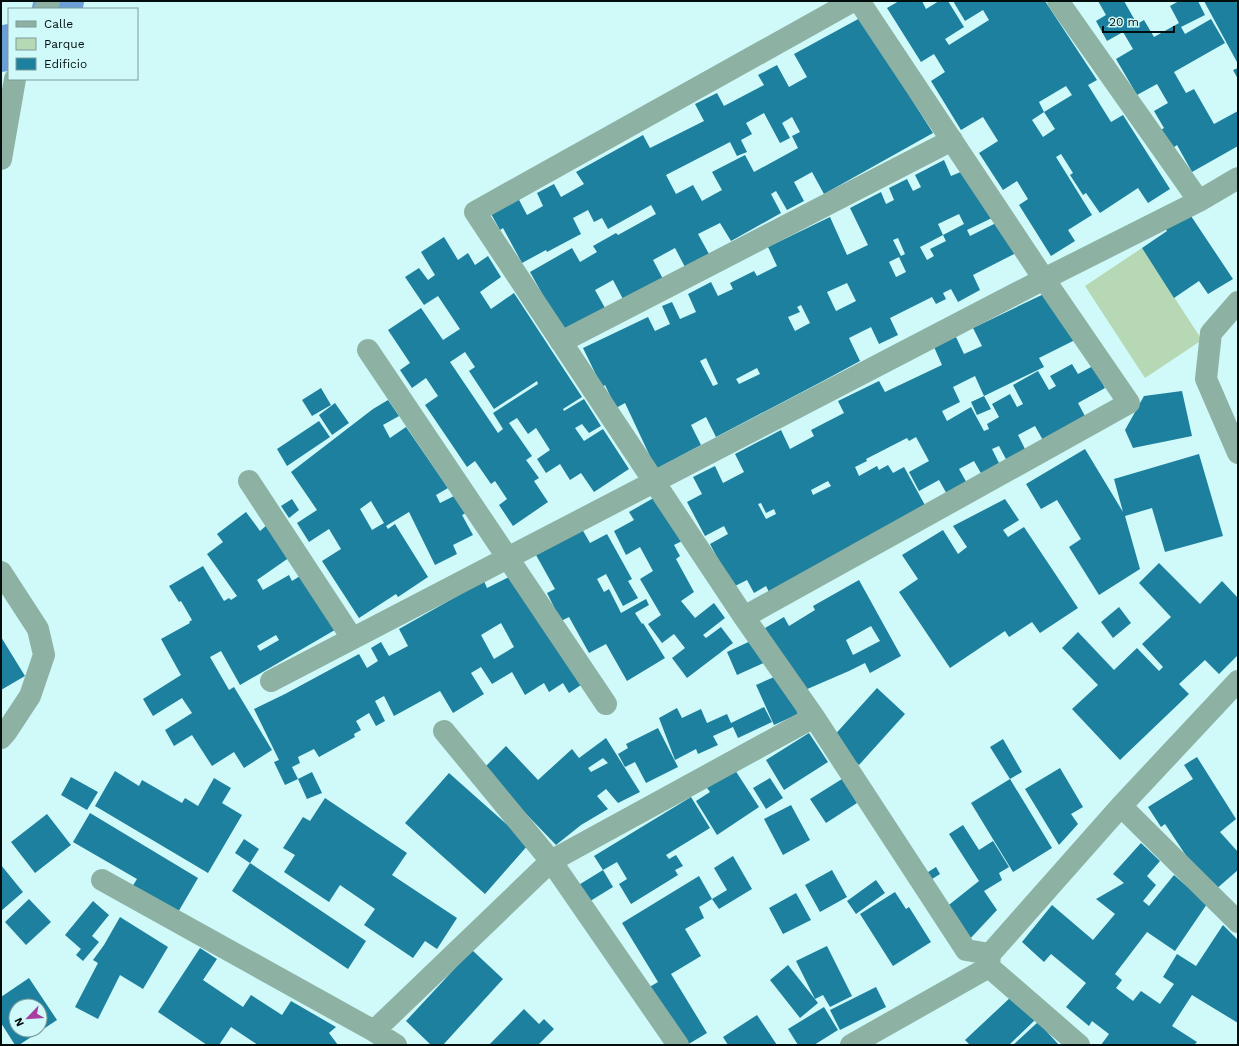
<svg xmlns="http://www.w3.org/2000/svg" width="1239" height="1046" font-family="'Work Sans',sans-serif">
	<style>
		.green { fill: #b6d8b4 }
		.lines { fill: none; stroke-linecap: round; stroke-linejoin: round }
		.river { stroke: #6b9fd5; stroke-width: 42 }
		.building { fill: #1c809e; fill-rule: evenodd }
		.minor { stroke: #8db1a3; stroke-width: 22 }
	</style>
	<rect width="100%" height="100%" fill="#d0f9f9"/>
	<path class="green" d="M1142 248 1202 340 1145 378 1085 286Z"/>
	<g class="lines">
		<path class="river" d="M53 9 63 1
			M1 51 9 45"/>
	</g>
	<path class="building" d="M899 1H922L926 9 939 1H948L964 27 945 39 949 45 989 20 983 10 965 21 953 1H1045L1097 80 1088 85 1111 122 1123 115 1170 189 1148 203 1138 188 1100 213 1086 193 1083 195 1070 175 1073 173 1061 154 1056 157 1092 215 1068 230 1075 241 1051 256 1019 205 1028 199 1017 181 1003 190 979 153 998 141 983 117 961 130 931 81 945 72 934 54 921 62 887 8ZM1066 86 1072 95 1044 112 1039 102ZM1044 112 1055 129 1043 137 1032 120Z
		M1098 1H1124L1137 24 1144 20 1154 37 1179 23 1170 6 1179 1H1198L1205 15 1181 27 1185 34 1211 19 1225 43 1174 72 1186 93 1194 89 1214 124 1238 111V146L1192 172 1177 145 1170 150 1159 131 1164 128 1154 111 1168 103 1157 84 1137 95 1116 59 1133 49 1123 32 1107 41 1096 21 1106 15Z
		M1204 1H1236L1238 5V64Z
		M860 18 933 133 824 194 812 172 794 182 804 201 787 210 776 191 771 194 781 213 731 241 720 223 698 234 709 254 685 267 675 248 653 260 663 279 624 301 613 280 595 290 605 308 563 331 530 272 572 248 580 262 597 252 593 246 616 233 618 235 656 214 651 205 608 229 602 218 594 222 588 210 573 218 581 234 547 252 546 250 522 263 503 228 500 230 490 212 518 198 527 215 543 206 537 193 554 184 561 197 584 184 576 172 643 135 650 148 704 121 695 104 717 93 724 106 764 85 758 75 777 65 789 87 807 77 794 54ZM764 113 780 143 790 138 782 123 792 117 800 132 792 136 798 148 754 172 745 155 712 172 722 190 702 201 693 185 676 194 666 175 730 142 737 156 747 152 741 140 752 134 746 123Z
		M1238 68V79L1233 70Z
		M944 160 951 176 963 171 994 217 967 230 970 236 998 222 1018 252 973 275 980 290 958 302 951 289 943 293 946 299 936 304 932 297 890 318 898 335 879 344 871 327 849 338 860 361 821 382 716 437 706 417 691 425 701 445 656 469 625 403 616 408 605 385 602 387 583 348 648 317 655 331 670 324 662 306 672 302 680 319 696 312 688 294 711 282 718 296 733 289 730 283 754 271 757 276 777 266 768 247 830 217 847 255 868 245 850 208 881 192 886 204 894 200 889 188 907 179 913 191 921 187 915 175ZM959 214 964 224 943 235 938 224ZM943 235 946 241 930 249 934 256 927 260 920 247ZM898 238 905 254 901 256 893 240ZM899 257 906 272 896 277 889 262ZM847 283 856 301 836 311 827 292ZM801 305 810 323 795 331 788 317 800 312 797 307ZM706 358 718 384 713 386 700 361ZM757 368 760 374 739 384 736 379Z
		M1187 210 1233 279 1208 294 1199 281 1174 298 1142 248 1167 231 1163 225Z
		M444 237 458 260 468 253 475 265 488 256 501 277 480 292 491 309 514 293 582 397 563 409 564 411 584 399 601 426 589 433 582 424 575 428 584 441 603 429 629 469 594 492 581 473 570 480 560 464 546 473 537 459 550 450 536 428 528 434 517 418 509 423 532 456 526 460 539 478 534 481 548 502 513 526 499 505 507 499 495 481 491 484 475 461 467 467 425 405 438 396 426 378 412 388 400 370 410 363 388 330 421 308 443 340 460 329 438 296 424 305 405 277 419 268 428 280 435 275 421 252ZM465 352 475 367 469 371 494 409 537 381 538 384 493 413 503 429 498 433 450 362Z
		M1048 292 1079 338 1039 358 1044 367 984 396 975 376 953 387 960 402 942 411 947 421 971 407 984 431 989 429 987 424 999 417 992 404 1010 394 1017 407 1023 404 1013 385 1038 371 1049 390 1056 386 1050 376 1072 364 1078 374 1093 366 1105 388 1078 403 1086 418 1044 442 1035 426 1018 435 1026 451 1007 461 999 446 992 449 1000 465 982 475 974 461 959 469 968 485 948 496 939 480 919 491 909 472 929 461 916 437 909 441 907 438 866 459 867 461 855 467 859 476 877 466 879 470 888 465 893 473 904 467 926 507 769 592 766 586 754 593 747 580 733 587 710 544 728 534 724 526 705 536 687 502 702 494 693 477 715 466 723 483 744 472 735 454 781 430 790 449 814 436 811 430 844 413 838 401 879 381 885 392 942 365 934 347 956 337 964 354 982 346 973 328ZM828 481 831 486 813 495 811 490ZM761 503 766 513 774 509 776 514 766 519 758 504Z
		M321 388 331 405 312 416 302 400Z
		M1182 391 1192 436 1133 448 1125 430 1144 396Z
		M984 396 991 409 977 415 971 402Z
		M388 400 399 416 383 425 390 438 406 427 448 488 436 495 440 503 454 496 466 513 462 515 473 535 453 545 457 554 435 565 409 512 386 526 388 529 395 524 428 577 398 597 396 594 359 618 322 561 341 549 329 529 309 542 297 523 317 510 291 472 373 409ZM371 501 384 523 372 530 360 509Z
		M335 403 349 423 332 435 319 415Z
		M319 421 330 437 287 466 277 449Z
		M1085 449 1123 512 1114 479 1199 454 1223 536 1165 552 1152 508 1125 516 1140 569 1099 595 1069 547 1081 539 1057 500 1041 509 1026 484Z
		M657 496 682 541 674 545 680 556 676 559 694 592 681 601 695 618 714 603 725 618 703 635 706 638 721 627 733 643 687 678 672 658 685 648 674 634 662 643 648 624 661 615 640 579 653 571 640 547 626 555 614 531 634 520 629 512Z
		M292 499 299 510 289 518 281 506Z
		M1005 499 1019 520 1003 530 1008 537 1024 527 1078 608 1040 633 1032 622 1009 637 1005 631 950 668 899 592 918 579 902 555 943 530 958 554 967 547 953 526Z
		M246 512 260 531 267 525 290 557 257 580 263 590 289 575 292 581 305 573 340 627 240 685 221 651 210 657 229 690 234 687 272 750 244 768 234 752 212 766 192 735 174 746 165 730 192 713 182 698 153 716 143 699 181 675 161 639 190 623 189 622 192 620 181 601 179 602 169 586 203 566 224 601 229 598 231 600 237 596 207 554 223 542 217 534ZM276 635 279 640 260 651 257 646Z
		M582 529 590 543 607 534 632 579 628 581 638 598 623 606 606 574 597 579 604 592 609 589 621 613 646 599 649 605 635 613 642 624 643 623 665 658 627 681 606 644 589 653 569 617 561 621 547 593 555 589 536 555Z
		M1159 563 1200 604 1222 581 1238 598V655L1219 674 1205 660 1179 684 1189 694 1120 760 1072 709 1098 685 1062 648 1078 632 1114 670 1137 648 1159 671 1163 667 1142 644 1171 617 1139 583Z
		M509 577 581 685 569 693 563 683 549 692 544 683 525 695 512 672 492 684 481 667 471 673 484 694 453 713 440 691 394 716 384 696 375 701 385 721 376 726 369 713 356 721 361 730 354 734 355 737 319 757 314 749 298 757 300 763 292 767 298 779 285 785 274 762 279 760 254 709 285 694 359 654 367 668 378 661 371 648 381 642 389 656 408 646 399 629 484 581 487 588ZM501 623 514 647 494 659 481 635Z
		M859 580 901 656 870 673 865 663 849 671 805 690 787 667 765 628 784 617 789 626 815 610 813 606ZM871 626 880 641 853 655 846 640Z
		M1119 607 1131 623 1113 638 1101 622Z
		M1 637 25 676 1 690Z
		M757 638 768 661 737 675 727 652Z
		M781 674 798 714 774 725 756 685Z
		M877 688 905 714 859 765 831 739Z
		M764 707 772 722 738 738 733 727 713 736 718 745 698 754 696 749 675 760 659 718 677 708 682 718 701 709 707 723 727 714 731 723Z
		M658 728 678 767 646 783 635 762 625 767 618 754 628 748 626 744Z
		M809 733 828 762 784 790 766 760Z
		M606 738 640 792 618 803 606 789 597 796 608 809 581 825 556 845 483 769 506 746 538 780 572 749 579 758ZM603 758 608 763 591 772 588 768Z
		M1003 739 1022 772 1010 779 1052 848 1013 872 971 803 1010 779 990 747Z
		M1197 757 1236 819 1220 832 1238 852V870L1215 890 1189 860 1165 824 1161 827 1148 807 1193 779 1184 765Z
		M1060 768 1083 807 1071 814 1078 824 1059 845 1025 789Z
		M735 770 759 807 717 835 696 801 710 792 707 788Z
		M115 771 139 786 142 780 182 803 185 798 198 806 214 778 231 788 222 803 242 815 208 873 95 806Z
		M312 772 322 793 307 799 298 779Z
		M449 773 529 844 485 894 405 823Z
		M71 777 98 792 87 810 61 795Z
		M770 778 783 798 766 809 753 788Z
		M842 779 857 803 826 823 810 799Z
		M691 797 710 828 666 855 669 859 676 855 683 866 675 870 678 875 631 904 619 884 627 879 617 862 603 870 613 887 587 903 577 886 603 870 594 856Z
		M325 798 407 853 392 875 457 918 437 949 425 941 413 958 364 925 375 909 340 885 329 902 284 872 295 855 283 848 303 817 310 821Z
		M791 805 810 840 783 855 764 819Z
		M90 813 198 878 177 914 132 887 137 879 73 842Z
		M47 814 71 845 35 873 11 842Z
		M963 825 979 850 993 841 1009 867 999 873 1002 880 984 891 997 910 967 942 945 908 979 881 949 834Z
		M244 839 259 849 250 863 366 941 348 969 232 891 250 863 235 853Z
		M1141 843 1160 861 1147 876 1156 885 1143 901 1149 906 1174 875 1207 904 1175 951 1147 932 1115 974 1122 980 1116 988 1133 1001 1141 991 1160 1004 1174 984 1163 977 1177 954 1196 966 1223 925 1238 940V1023L1192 995 1172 1026 1197 1042 1194 1045H1101L1109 1034 1092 1021 1089 1026 1066 1007 1086 983 1051 954 1044 962 1022 942 1052 905 1093 940 1115 914 1096 899 1124 883 1113 874Z
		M733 856 752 889 719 909 712 899 727 890 714 868Z
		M1 865 23 892 1 911Z
		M936 867 940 874 929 881 925 874Z
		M832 870 847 897 820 912 805 885Z
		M699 876 712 899 699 907 704 918 685 929 701 956 671 974 707 1033 687 1045 646 989 658 982 622 923Z
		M876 880 885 893 856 914 847 901Z
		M895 892 906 909 909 907 931 942 893 966 860 914Z
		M796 893 811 920 783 934 769 908Z
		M29 899 51 922 26 945 5 922Z
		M93 901 109 915 92 936 99 942 83 961 76 955 81 949 65 935Z
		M120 917 168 947 143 989 120 975 98 1019 75 1007 98 963 93 960 104 945Z
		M827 946 852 996 830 1007 823 995 815 999 796 961Z
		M200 948 217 959 203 980 243 1007 251 995 282 1015 291 1001 336 1027 329 1033 338 1045H258L231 1027 219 1045H207L158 1012Z
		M472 950 503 979 443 1045H431L406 1021Z
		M788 965 818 1003 800 1018 770 980Z
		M29 978 57 1020 19 1045H15L1 1023V997ZM16 1006H40V1030H16Z
		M876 987 886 1007 840 1030 830 1010Z
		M1012 996 1035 1020 1009 1045H970L965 1040Z
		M824 1007 838 1030 814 1045H798L788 1029Z
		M524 1009 539 1024 544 1019 554 1029 538 1045H489Z
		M757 1015 777 1045H728L723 1037Z
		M1038 1022 1059 1045H1013Z"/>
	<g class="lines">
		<path class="minor" d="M853 1 475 212 744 617 814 717 966 950 990 954
			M1058 1 1199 201
			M45 9 49 1
			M1 159 15 79
			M1238 302 1211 333 1206 379 1238 453
			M561 342 952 140
			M368 350 606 704
			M249 481 352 638
			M1 572 38 629 44 655 30 696 7 731 1 738
			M744 617 1129 403 1044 279 859 1
			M271 681 1044 279 1199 201 1238 178
			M444 731 551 861 678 1045
			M1121 806 1238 922
			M102 880 374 1031 396 1045
			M989 967 1079 1045
			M374 1031 551 861 814 717
			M851 1045 989 967 990 954 1121 806 1238 681"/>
	</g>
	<rect width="1239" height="1046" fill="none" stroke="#020e0e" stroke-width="4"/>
	<rect x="8" y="8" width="130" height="72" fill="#d0f9f9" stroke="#7e9b9b"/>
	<rect x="16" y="21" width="20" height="6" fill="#8db1a3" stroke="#7e9b9b"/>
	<text x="44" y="28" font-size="12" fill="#020e0e">Calle</text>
	<rect x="16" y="38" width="20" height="12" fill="#b6d8b4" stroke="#7e9b9b"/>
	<text x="44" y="48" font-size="12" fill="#020e0e">Parque</text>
	<rect x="16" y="58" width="20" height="12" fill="#1c809e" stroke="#7e9b9b"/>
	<text x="44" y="68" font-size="12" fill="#020e0e">Edificio</text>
	<g transform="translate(28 1018) rotate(245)"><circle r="19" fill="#d0f9f9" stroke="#7e9b9b"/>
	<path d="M0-3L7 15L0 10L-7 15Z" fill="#a73ea0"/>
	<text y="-6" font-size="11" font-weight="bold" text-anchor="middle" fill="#020e0e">N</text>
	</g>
	<path d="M1103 26v6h71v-6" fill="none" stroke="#020e0e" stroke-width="2"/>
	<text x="1109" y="26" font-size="12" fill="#020e0e" stroke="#d0f9f9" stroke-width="3" paint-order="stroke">20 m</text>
</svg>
